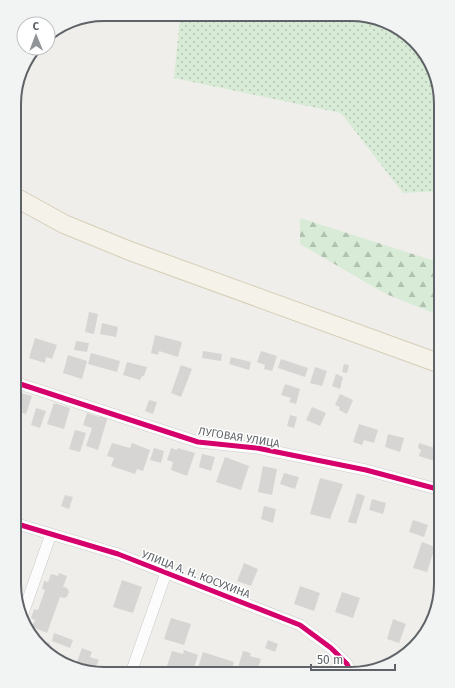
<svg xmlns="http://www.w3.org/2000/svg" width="455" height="688" font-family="'Fira Sans',sans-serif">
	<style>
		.grass { fill: url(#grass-dots) }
		.forest { fill: url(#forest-firs) }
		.building { fill: #d6d5d3 }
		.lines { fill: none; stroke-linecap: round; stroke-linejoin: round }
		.minor-casing { stroke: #cbcccc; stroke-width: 12 }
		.primary-casing { stroke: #d7ceb8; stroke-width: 20 }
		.minor { stroke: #fdfcfc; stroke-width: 11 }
		.primary { stroke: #f4f2e9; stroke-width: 18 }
		.cycleway-casing { stroke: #fff; stroke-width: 8 }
		.cycleway { stroke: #d6006c; stroke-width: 5 }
		.labels { text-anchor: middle; stroke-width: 3; stroke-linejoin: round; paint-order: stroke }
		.street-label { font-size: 11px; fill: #5f6368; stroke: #fff }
		.rim { fill: none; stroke: #5f6368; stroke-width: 2 }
	</style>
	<defs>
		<pattern id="grass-dots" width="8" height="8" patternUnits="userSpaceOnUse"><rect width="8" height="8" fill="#d8ebd6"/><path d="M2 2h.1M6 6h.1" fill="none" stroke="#b2c2b1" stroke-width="1.8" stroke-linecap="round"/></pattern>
		<pattern id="forest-firs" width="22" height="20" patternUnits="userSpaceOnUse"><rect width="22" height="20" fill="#d8ebd6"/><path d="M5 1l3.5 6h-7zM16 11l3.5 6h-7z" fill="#b2c2b1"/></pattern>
	</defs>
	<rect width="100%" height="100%" fill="#efeeea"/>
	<path class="grass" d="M369 16 406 33 434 69 441 104V191L403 193 341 113 174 78 180 18Z"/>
	<path class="forest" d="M300 218 441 263V316L386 294 300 244Z"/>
	<path class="building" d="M89 312 98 314 94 334 85 332Z
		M102 323 118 327 116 337 100 334Z
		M155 335 182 342 178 357 159 351 158 355 151 353Z
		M35 338 57 345 52 359 46 357 45 363 29 358Z
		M76 341 89 343 87 352 74 350Z
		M203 351 222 354 221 361 202 358Z
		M261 351 277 356 272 371 264 369 265 365 257 362Z
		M91 353 120 361 117 372 88 364Z
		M68 355 87 361 82 379 63 373Z
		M231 357 251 362 249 370 229 364Z
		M281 359 308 368 305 377 278 368Z
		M127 362 147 367 144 376H142L140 380 123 375Z
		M344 364 349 365 347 373 342 372Z
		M181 365 192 369 181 397 171 393Z
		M315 367 327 371 322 386 310 383Z
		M336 374 343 377 340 389 332 386Z
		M285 384 300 389 296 404 289 402 291 398 281 395Z
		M14 391 32 396 26 414 14 410 17 403 14 402Z
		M340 394 353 400 347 414 339 410 340 407 335 405Z
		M149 400 157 402 153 414 145 411Z
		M54 403 70 408 64 429 47 424Z
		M312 407 326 413 320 426 306 420Z
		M36 408 46 411 40 428 31 425Z
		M87 413 99 417 100 413 108 416 98 450 86 446 92 428 83 425Z
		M290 415 297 417 294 428 287 426Z
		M359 424 378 430 374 443 364 440 362 445 353 442Z
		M75 430 86 433 80 452 69 449Z
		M388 434 404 438 400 452 385 447Z
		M112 443 130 448 132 443 150 450 143 471 137 469 135 474 111 466 114 458 107 456Z
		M419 443 441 450V463L419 456 421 450 418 448Z
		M154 448 164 451 161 463 150 460Z
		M171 448 177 450 178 448 195 453 187 476 171 470 173 462 167 460Z
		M202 454 215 457 211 471 199 467Z
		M225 457 249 466 241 490 216 482Z
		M263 466 277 469 272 495 258 492Z
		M284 473 299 477 295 489 280 484Z
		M320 478 343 484 330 519 310 514Z
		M357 493 365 496 356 524 348 522Z
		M65 495 73 497 69 509 61 506Z
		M372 499 386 503 383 514 369 510Z
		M264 506 276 509 273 523 261 519Z
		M413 520 428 525 424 537 409 532Z
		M422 542 435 547 427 572 413 568Z
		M244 563 258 569 251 586 237 581Z
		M59 573 67 576 63 587 67 588 69 592 67 597 64 598 60 597 47 633 32 627 35 620 31 618 34 609 38 610 45 590 42 589 44 581 48 582 51 574 58 576Z
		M122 580 142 587 133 613 113 607Z
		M300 586 320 593 314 611 294 604Z
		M342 592 360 598 353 618 335 612Z
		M171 618 191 624 184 645 164 639Z
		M393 619 406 624 399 643 387 639Z
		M54 633 73 640 70 648 52 641Z
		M35 638 50 643 46 652 38 641Z
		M268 640 278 644 275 652 265 648Z
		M82 648 92 652 90 657 99 660 94 671 100 673H92L71 665 73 661 77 662Z
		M184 650 198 655 192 674 168 673 165 672 172 651 183 654Z
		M243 651 251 653 250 656 261 659 256 674H236Z
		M203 652 234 662 230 674H196Z"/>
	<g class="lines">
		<defs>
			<path id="minor" d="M14 382 198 442 257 448 366 470 441 490
				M14 523 118 554 300 625 331 648 347 664 352 674
				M21 619 51 534
				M131 673 166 573"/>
			<path id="primary" d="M15 197 64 224 130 251 441 364"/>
		</defs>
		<use href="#minor" class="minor-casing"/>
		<use href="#primary" class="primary-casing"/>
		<use href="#minor" class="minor"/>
		<use href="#primary" class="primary"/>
		<defs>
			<path id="cycleway" d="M14 382 198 442 257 448 366 470 441 490
				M14 523 118 554 300 625 331 648 347 664 352 674"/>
		</defs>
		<use href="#cycleway" class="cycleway-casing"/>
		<use href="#cycleway" class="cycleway"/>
	</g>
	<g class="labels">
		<g class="street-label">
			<text transform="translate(239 437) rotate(9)" y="4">ЛУГОВАЯ УЛИЦА</text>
			<text transform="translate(196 574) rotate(21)" y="4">УЛИЦА А. Н. КОСУХИНА</text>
		</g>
	</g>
	<path d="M0 0H455V688H0ZM104 21H351A83 83 0 0 1 434 104V584A83 83 0 0 1 351 667H104A83 83 0 0 1 21 584V104A83 83 0 0 1 104 21Z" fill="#f2f3f3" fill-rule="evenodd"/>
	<path class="rim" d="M104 21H351A83 83 0 0 1 434 104V584A83 83 0 0 1 351 667H104A83 83 0 0 1 21 584V104A83 83 0 0 1 104 21Z"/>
	<g transform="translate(36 36) rotate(359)"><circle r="19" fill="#ffffff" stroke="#bfc1c3"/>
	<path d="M0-3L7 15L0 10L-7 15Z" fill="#919496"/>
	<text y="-6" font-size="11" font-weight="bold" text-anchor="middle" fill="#5f6368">С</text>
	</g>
	<path d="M311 664v6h84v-6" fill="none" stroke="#5f6368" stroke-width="2"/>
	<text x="317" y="664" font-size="12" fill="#5f6368" stroke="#ffffff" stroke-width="3" paint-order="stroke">50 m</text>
</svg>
